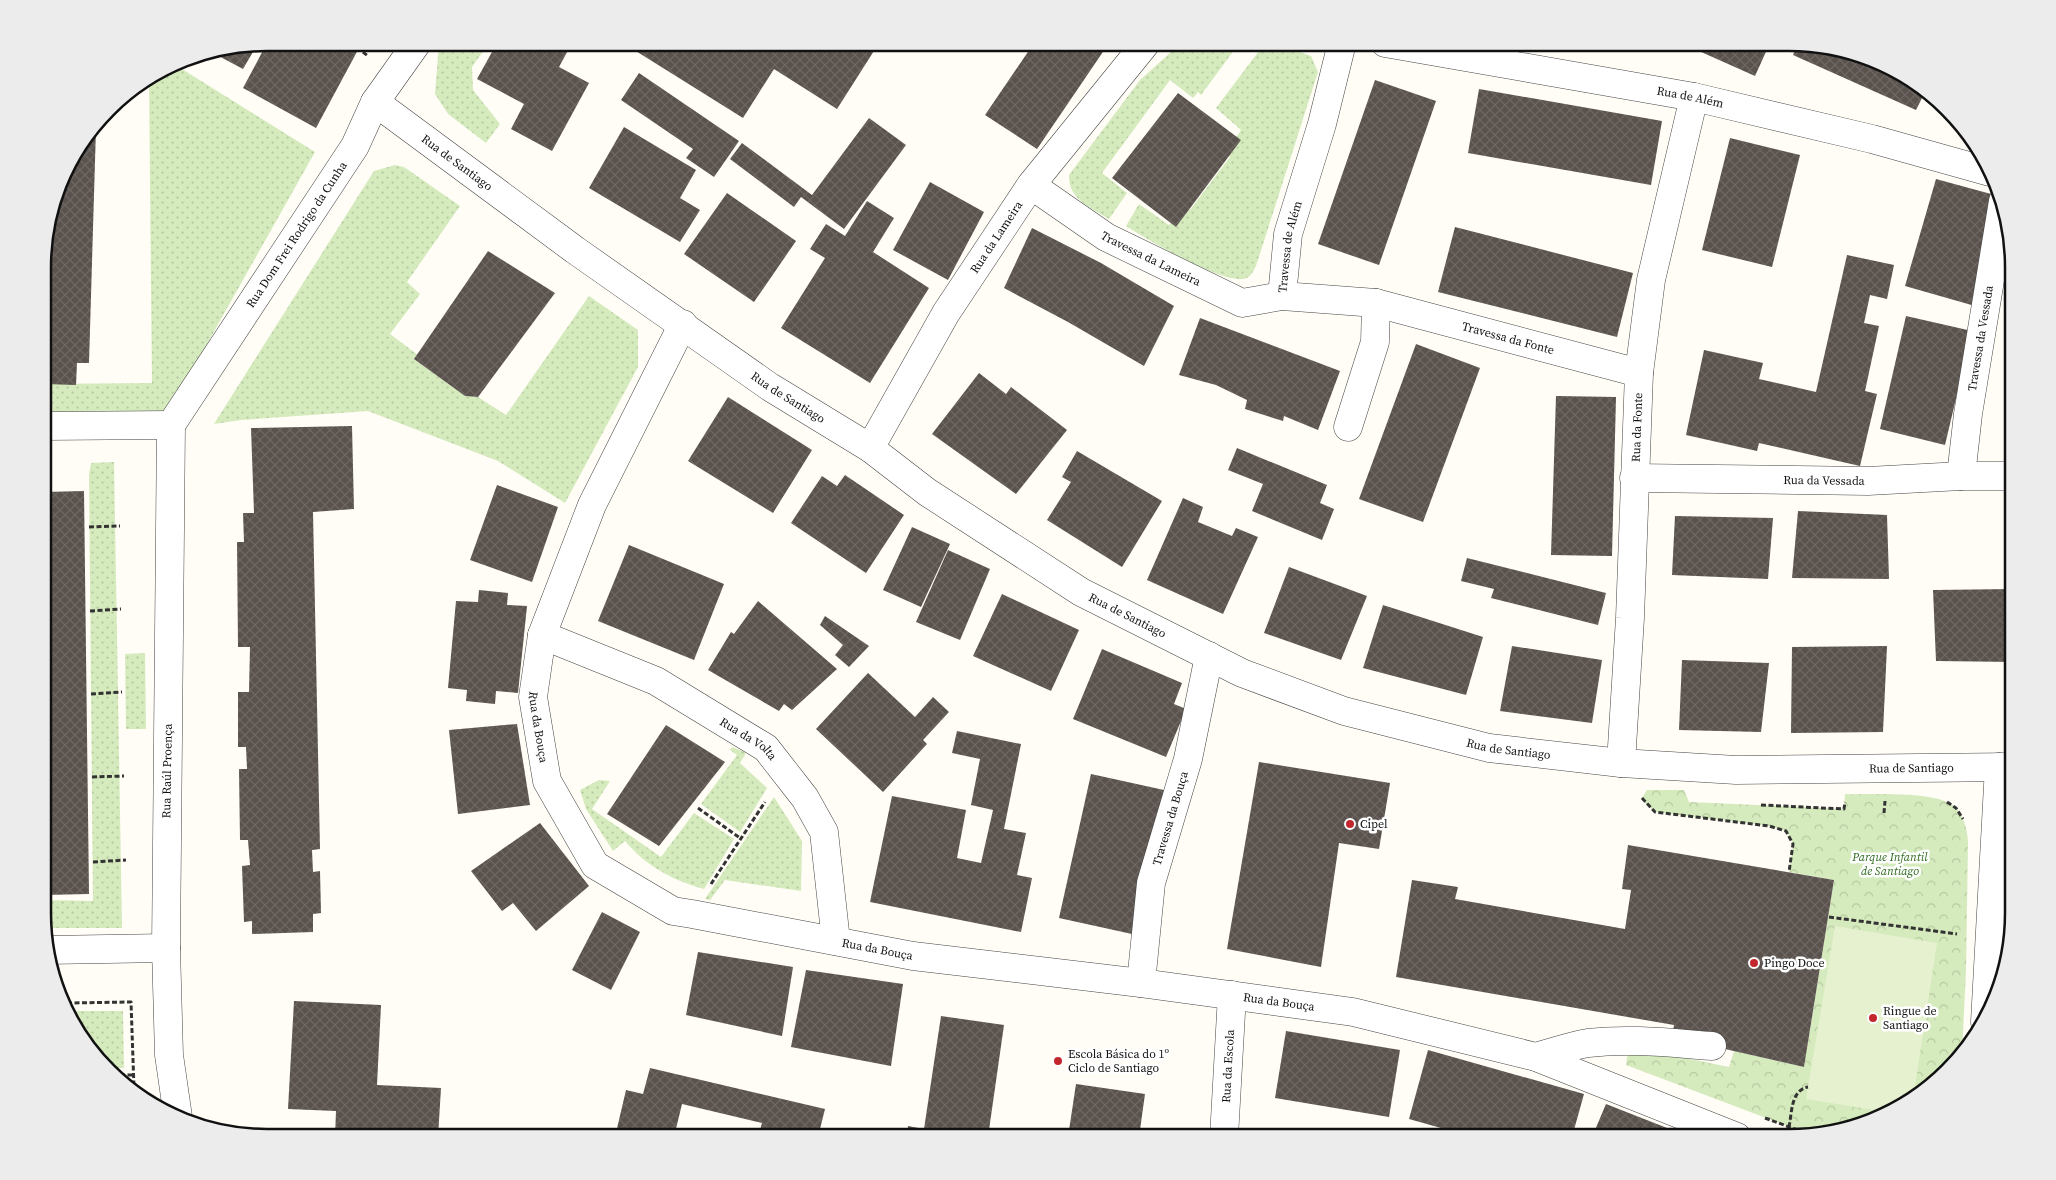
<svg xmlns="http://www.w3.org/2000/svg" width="2056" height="1180" font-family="'Source Serif 4',serif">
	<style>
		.park { fill: url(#park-crowns) }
		.garden { fill: url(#garden-dots) }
		.pitch { fill: #e6f2cf }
		.building { fill: url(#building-cross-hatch) }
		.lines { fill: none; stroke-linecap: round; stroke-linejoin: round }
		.minor-casing { stroke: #444; stroke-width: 29 }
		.path { stroke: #333; stroke-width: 3; stroke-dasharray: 5 2.5; stroke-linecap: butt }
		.minor { stroke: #fff; stroke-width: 28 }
		.poi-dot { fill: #c4262e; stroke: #fff; stroke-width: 2 }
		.labels { text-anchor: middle; stroke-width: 5; stroke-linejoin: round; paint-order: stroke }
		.street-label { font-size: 12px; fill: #111; stroke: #fff }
		.poi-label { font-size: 12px; fill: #111; stroke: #fff; text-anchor: start }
		.park-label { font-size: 12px; font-style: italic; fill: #2f6b1f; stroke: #fff }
		.rim { fill: none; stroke: #111; stroke-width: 2.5 }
	</style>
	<defs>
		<pattern id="park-crowns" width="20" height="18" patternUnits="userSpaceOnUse" patternTransform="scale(1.25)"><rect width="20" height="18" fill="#d5ebbd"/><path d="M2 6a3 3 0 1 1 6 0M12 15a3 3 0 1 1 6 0" fill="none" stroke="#b6c8a1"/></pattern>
		<pattern id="garden-dots" width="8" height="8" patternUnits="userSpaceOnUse" patternTransform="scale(1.25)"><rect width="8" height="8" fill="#d5ebbd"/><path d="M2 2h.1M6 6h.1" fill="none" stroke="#b6c8a1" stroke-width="1.8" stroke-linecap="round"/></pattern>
		<pattern id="building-cross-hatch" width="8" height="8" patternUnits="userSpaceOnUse" patternTransform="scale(1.25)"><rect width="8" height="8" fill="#5a524d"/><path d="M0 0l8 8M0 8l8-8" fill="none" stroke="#6d6662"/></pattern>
	</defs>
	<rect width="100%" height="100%" fill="#fffdf5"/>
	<path class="park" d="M1647 790H1684L1689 802 1844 809 1845 794C1869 795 1940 790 1956 808 1964 817 1967 829 1968 841L1966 971 1962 1054 1948 1072 1902 1107 1811 1135 1626 1065 1627 1057 1630 1054 1671 1055 1729 1067 1734 1051 1804 1067 1834 880 1789 872 1793 844 1786 831 1769 826 1655 812 1641 799Z"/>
	<path class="garden" d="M439 43H489L472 67 473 90 500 124 486 143 448 114 435 94Z
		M1181 43H1236L1232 53 1201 95 1198 92 1193 98 1170 80 1102 173 1127 193 1109 219C1091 208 1068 199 1069 175L1140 80Z
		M1265 43H1275L1311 56 1318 72 1256 266C1253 272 1250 278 1243 279 1219 282 1148 240 1126 226L1139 204 1169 225 1186 205 1190 210 1230 157 1226 153 1241 130 1216 108Z
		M174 64 315 152 167 415 44 417V384L152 383 149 79Z
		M395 165 404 167 460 206 407 282 420 294 390 334 418 355 414 359 465 396 478 397 506 415 589 296 638 330V367L565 503 498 461 368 411 241 420 214 424 374 171Z
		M114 462 122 928H44V900L93 901 89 475 91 463Z
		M145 653 146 729H126L125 654Z
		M732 747 745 752V755L740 763 767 788 740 832 701 804 737 755 730 750Z
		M599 780 610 781 592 809 661 857 694 813 734 839 704 889C672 880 646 866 625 841L613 851 586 809 580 790Z
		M774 797 802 841 801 891 725 880 710 900 705 899Z
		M70 1011H123L124 1068H113L80 1038Z"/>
	<path class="pitch" d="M1835 926 1937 943 1913 1099 1902 1107 1886 1112 1806 1099Z"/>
	<path class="building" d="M267 43H349L359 48 316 128 243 88Z
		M497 43H572L559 67 589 83 552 151 511 129 524 104 477 79Z
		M623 43H879L837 109 774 69 743 118Z
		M1034 43H1109L1037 149 985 115Z
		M1681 43H1770L1755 76Z
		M1798 44 1848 50 1901 72 1924 94 1916 110 1793 55Z
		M257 45 243 69 213 53Z
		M639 73 739 141 714 177 686 158 693 149 621 100Z
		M1375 80 1436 101 1379 265 1318 244Z
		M1479 89 1662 121 1651 185 1468 153Z
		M1178 93 1241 140 1176 227 1112 178Z
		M869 118 906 145 844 229 801 197 794 207 730 159 742 143 812 195Z
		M624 127 696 170 680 198 700 210 680 242 589 188Z
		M96 128 89 363H77L76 385 44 384V238L66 167Z
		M1730 138 1800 155 1772 267 1702 250Z
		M1936 179 2002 197 1975 306 1905 286Z
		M930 182 984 212 948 280 893 250Z
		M727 193 796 241 754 302 684 254Z
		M867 201 894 218 873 252 929 288 870 383 781 328 825 258 810 249 826 224 845 236Z
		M1455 227 1633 273 1617 337 1438 292Z
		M1032 228 1101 263 1174 306 1144 366 1068 322 1004 288Z
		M488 251 555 293 478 397 465 396 414 359Z
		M1847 255 1894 265 1887 299 1870 295 1864 323 1879 326 1865 391 1877 394 1860 466 1759 443 1757 451 1686 435 1704 350 1763 363 1759 379 1816 392Z
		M1906 316 1972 331 1945 445 1880 429Z
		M1200 318 1340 371 1318 430 1284 416 1283 421 1245 409 1247 400 1216 385 1179 375Z
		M1416 344 1480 368 1423 522 1359 499Z
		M979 373 1006 394 1011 387 1067 430 1016 494 932 434Z
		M1556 396 1616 397 1612 556 1551 555Z
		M728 397 812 450 773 513 688 461Z
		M352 426 354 509 313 512 320 849 312 850 313 872 320 871 321 913 313 914V932L252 934V921L244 922 242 866 250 865 248 840H240L239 769H247L246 747H238V692H249L250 647H238L237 542H244L243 513H254L251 428Z
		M1237 448 1327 485 1320 503 1334 509 1322 540 1252 511 1263 484 1228 470Z
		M1077 451 1162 501 1122 567 1047 520 1071 482 1062 477Z
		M845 475 904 515 866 573 791 523 822 476 837 486Z
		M497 485 558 507 532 582 470 560Z
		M84 491 89 894 44 895V492Z
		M1183 498 1203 507 1198 522 1232 536 1236 528 1258 537 1223 614 1147 580Z
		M1798 511 1887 515 1889 579 1792 578Z
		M1675 516 1773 518 1768 579 1672 575Z
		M912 527 950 544 921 607 883 590Z
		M629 545 724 584 694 660 598 621Z
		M948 550 990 569 960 640 916 622Z
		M1467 558 1606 593 1598 625 1491 598 1494 589 1461 581Z
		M1289 567 1367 596 1341 660 1264 633Z
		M2013 589V662L1936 661 1933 590Z
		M479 590 508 593 507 605 527 606 518 693 496 691 495 704 466 701 467 690 448 688 456 601 478 602Z
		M1002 594 1079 630 1051 691 973 656Z
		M758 601 837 669 792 710 784 704 779 711 708 670 731 632 734 634Z
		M1383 605 1483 637 1466 695 1363 668Z
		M825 616 869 646 849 667 835 655 843 645 820 625Z
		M1512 646 1602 660 1592 723 1500 711Z
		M1887 646 1883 732 1791 733 1792 647Z
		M1102 649 1182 683 1174 704 1186 709 1166 757 1073 719Z
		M1682 660 1769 663 1761 732 1679 730Z
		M868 673 915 717 933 697 949 712 923 740 927 744 883 792 816 729Z
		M517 724 530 805 458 814 449 730Z
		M666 725 725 762 659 846 607 814Z
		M957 731 1021 744 1004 829 1026 833 1017 875 1032 878 1021 932 870 902 892 796 966 810 957 858 981 863 993 810 971 805 980 759 952 753Z
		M1259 762 1390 783 1379 849 1339 843 1321 967 1227 949Z
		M1091 774 1164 790 1132 934 1059 918Z
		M540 823 589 886 536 931 513 903 502 911 471 871Z
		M1628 845 1834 880 1804 1067 1672 1037 1674 1025 1396 977 1412 880 1458 887 1455 899 1625 929 1631 890 1622 889Z
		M602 912 640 932 611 990 572 970Z
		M698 952 793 967 782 1036 686 1015Z
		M806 970 903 984 891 1066 791 1047Z
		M294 1001 381 1005 377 1085 441 1088 438 1137H335L336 1111 288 1109Z
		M941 1016 1004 1025 988 1137H907L908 1126 924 1129Z
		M1286 1031 1400 1050 1389 1117 1275 1098Z
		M1428 1050 1584 1094 1572 1137H1473L1409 1119Z
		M650 1068 825 1109 818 1137H758L762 1123 682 1104 674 1137H615L626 1090 643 1094Z
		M1076 1084 1145 1094 1139 1137H1068Z
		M1606 1104 1690 1137H1592Z"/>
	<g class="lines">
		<defs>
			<g id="minor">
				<path id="s1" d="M1385 43 1694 97 1872 139 1990 172"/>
				<path id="s2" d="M375 102 575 250 770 387 870 448 927 492 1081 592 1242 673 1344 711 1489 748 1621 763 1736 770 2013 767"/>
				<path id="s3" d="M1031 185 1106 237 1242 303 1282 296 1376 303 1639 373"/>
				<path id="s4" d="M1282 296 1288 234 1322 124 1342 43"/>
				<path id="s5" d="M683 324 592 505 542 635 533 697 547 781 595 865 673 911 692 914 913 956 1141 983 1353 1012 1536 1057 1737 1137"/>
				<path d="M171 425 166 948 169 1055 178 1117"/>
				<path id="s6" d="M171 425 355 146 375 102 417 43"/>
				<path d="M44 426 171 425"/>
				<path d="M1348 427 1375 342 1376 303"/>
				<path id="s7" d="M870 448 946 313 1031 185 1146 43"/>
				<path id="s8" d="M1961 476 1968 414 2003 201"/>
				<path id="s9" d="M1634 478 1868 481 1961 476H2013"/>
				<path id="s10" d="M542 635 656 681 766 748 805 798 824 832 836 941"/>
				<path id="s11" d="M1621 763 1630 618 1639 373 1651 280 1694 97"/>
				<path d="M47 950 166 948"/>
				<path id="s12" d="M1141 983 1151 883 1188 759 1209 656"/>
				<path d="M1985 1022 1999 767"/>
				<path d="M1536 1057C1553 1052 1570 1046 1588 1043 1629 1038 1671 1043 1712 1046"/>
				<path id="s13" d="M1224 1137 1232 995"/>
			</g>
		</defs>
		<use href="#minor" class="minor-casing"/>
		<path class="path" d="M351 43 368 56
			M89 527 120 526
			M90 611 121 609
			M91 694 122 692
			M92 777 124 776
			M1642 798 1655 812 1769 826 1786 831 1793 844 1789 872
			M1947 802 1956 808 1963 819
			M1761 805 1844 809 1845 802
			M698 808 740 838
			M1884 813 1885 801
			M93 862 126 860
			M711 884 765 802
			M1829 917 1957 934
			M67 1003 131 1002 134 1088
			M1962 1054V1044
			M120 1075H133
			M1765 1118 1811 1135
			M1789 1127C1792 1112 1791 1090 1808 1087"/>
		<use href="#minor" class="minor"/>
	</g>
	<g class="poi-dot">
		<circle cx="1350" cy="824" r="5"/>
		<circle cx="1754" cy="963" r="5"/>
		<circle cx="1873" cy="1018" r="5"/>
		<circle cx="1058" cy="1061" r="5"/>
	</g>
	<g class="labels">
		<g class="street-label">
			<text dy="4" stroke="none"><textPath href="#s1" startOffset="310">Rua de Além</textPath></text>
			<text dy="4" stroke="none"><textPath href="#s2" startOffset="102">Rua de Santiago</textPath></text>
			<text dy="4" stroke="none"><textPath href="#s6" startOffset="228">Rua Dom Frei Rodrigo da Cunha</textPath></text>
			<text dy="4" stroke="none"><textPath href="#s7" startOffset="246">Rua da Lameira</textPath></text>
			<text dy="4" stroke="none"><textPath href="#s4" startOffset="50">Travessa de Além</textPath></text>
			<text dy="4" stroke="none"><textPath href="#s3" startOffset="141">Travessa da Lameira</textPath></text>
			<text dy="4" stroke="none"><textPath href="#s3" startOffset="514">Travessa da Fonte</textPath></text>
			<text dy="4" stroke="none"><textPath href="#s8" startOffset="139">Travessa da Vessada</textPath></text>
			<text dy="4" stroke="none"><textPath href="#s2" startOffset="508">Rua de Santiago</textPath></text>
			<text dy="4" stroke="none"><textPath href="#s11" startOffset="336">Rua da Fonte</textPath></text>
			<text dy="4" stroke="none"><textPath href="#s9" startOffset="190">Rua da Vessada</textPath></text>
			<text dy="4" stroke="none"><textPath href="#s2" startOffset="912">Rua de Santiago</textPath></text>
			<text dy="4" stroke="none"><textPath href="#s5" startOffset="435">Rua da Bouça</textPath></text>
			<text dy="4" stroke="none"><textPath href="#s10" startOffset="232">Rua da Volta</textPath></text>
			<text dy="4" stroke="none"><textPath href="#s2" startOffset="1318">Rua de Santiago</textPath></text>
			<text dy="4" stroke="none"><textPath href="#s2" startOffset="1722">Rua de Santiago</textPath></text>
			<text transform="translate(167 771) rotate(-89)" y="4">Rua Raúl Proença</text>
			<text dy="4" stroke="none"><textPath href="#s12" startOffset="168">Travessa da Bouça</textPath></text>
			<text dy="4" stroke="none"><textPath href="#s5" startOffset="885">Rua da Bouça</textPath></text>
			<text dy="4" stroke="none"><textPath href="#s5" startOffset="1290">Rua da Bouça</textPath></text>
			<text dy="4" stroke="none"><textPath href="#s13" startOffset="71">Rua da Escola</textPath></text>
		</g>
		<g class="poi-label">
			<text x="1360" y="828">Cipel</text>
			<text x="1764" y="967">Pingo Doce</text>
			<text x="1883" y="1015">Ringue de<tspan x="1883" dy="14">Santiago</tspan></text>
			<text x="1068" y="1058">Escola Básica do 1º<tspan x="1068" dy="14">Ciclo de Santiago</tspan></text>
		</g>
		<g class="park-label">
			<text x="1890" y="861">Parque Infantil<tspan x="1890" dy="14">de Santiago</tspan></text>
		</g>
	</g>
	<path d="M0 0H2056V1180H0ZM267 51H1789A216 216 0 0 1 2005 267V913A216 216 0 0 1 1789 1129H267A216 216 0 0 1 51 913V267A216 216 0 0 1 267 51Z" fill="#ececec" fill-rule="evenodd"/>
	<path class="rim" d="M267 51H1789A216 216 0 0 1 2005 267V913A216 216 0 0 1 1789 1129H267A216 216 0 0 1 51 913V267A216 216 0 0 1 267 51Z"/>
</svg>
